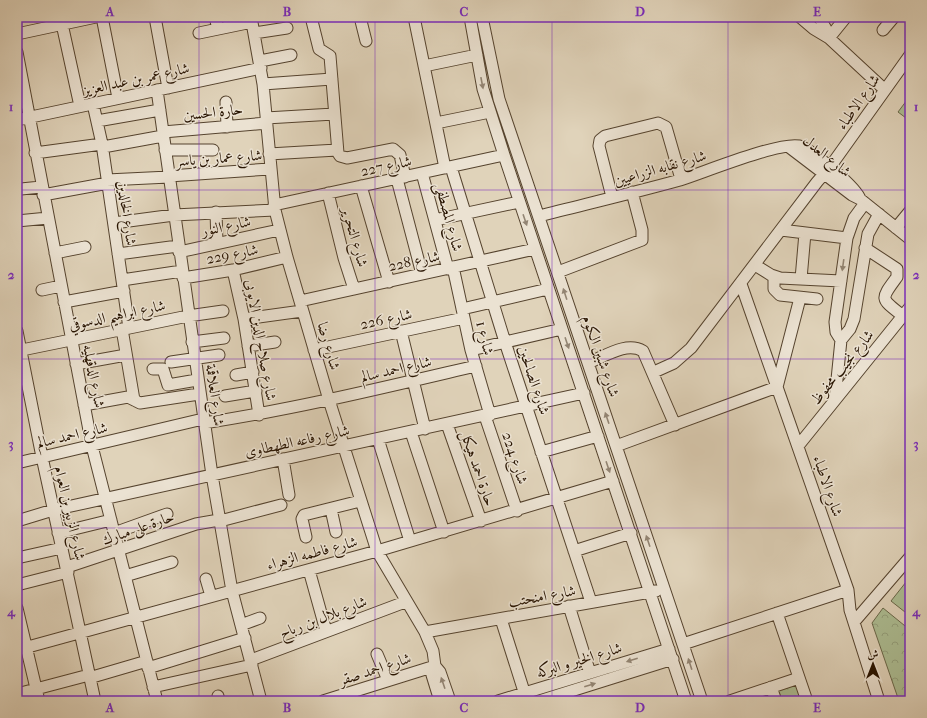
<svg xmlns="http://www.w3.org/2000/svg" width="927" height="718" font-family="'IM FELL French Canon',Amiri,serif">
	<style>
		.forest { fill: url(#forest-crowns); stroke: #6a684a }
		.pitch { fill: #adbe94; stroke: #6a684a }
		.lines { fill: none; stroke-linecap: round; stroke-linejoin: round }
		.minor-casing { stroke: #55432e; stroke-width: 13 }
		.minor { stroke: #ebe2d2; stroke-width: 11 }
		.oneway { fill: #938574 }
		.grid { fill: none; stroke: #7b2cbf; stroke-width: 1; stroke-opacity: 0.55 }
		.labels { text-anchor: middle; stroke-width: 3; stroke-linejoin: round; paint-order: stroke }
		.street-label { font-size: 15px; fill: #271300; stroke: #ebe2d2 }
		.neatline { fill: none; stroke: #7b2cbf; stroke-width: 1.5 }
		.grid-label { font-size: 13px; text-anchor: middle; font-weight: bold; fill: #7b2cbf }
	</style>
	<defs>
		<pattern id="forest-crowns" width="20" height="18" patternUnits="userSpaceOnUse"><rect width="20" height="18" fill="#adbe94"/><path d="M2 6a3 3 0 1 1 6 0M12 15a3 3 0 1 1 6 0" fill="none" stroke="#95a27e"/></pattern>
	</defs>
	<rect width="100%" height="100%" fill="#e0d3ba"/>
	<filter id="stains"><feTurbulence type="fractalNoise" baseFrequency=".005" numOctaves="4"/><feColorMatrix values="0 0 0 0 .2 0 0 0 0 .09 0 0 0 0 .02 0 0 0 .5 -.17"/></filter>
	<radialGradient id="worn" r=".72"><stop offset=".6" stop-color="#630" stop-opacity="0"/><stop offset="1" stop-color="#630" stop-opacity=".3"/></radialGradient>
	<path class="forest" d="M883 608 910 630V701H899L872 623Z
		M798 680 806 701H777L773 688Z"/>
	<path class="pitch" d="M910 96V121L898 112Z
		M910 577V616L891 601Z"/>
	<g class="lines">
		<defs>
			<path id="minor" d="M102 17 118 98
				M155 17 168 88
				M215 17 218 29
				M251 17 263 84 275 210 287 257 329 400 377 551 425 632 433 651 435 666 440 672 450 701
				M311 17 319 49 330 56 338 153 340 156 347 158 393 149 400 155 405 177
				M360 17 366 41
				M414 17 445 168
				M470 17 483 89 504 155 686 701
				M482 17 499 99 702 701
				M800 17 814 29 829 38 885 90
				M819 17 826 29 829 38
				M62 24 80 106
				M883 30 894 17
				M199 33 252 22
				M254 33 287 28
				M17 34 96 17
				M829 38 846 17
				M17 52 92 446 157 701
				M260 61 291 55
				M424 66 477 55
				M263 84 332 79
				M157 90 212 475 232 591 261 701
				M226 102 227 127
				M93 104 102 144 129 328
				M266 118 334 114
				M17 120 261 68
				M97 121 160 110
				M436 123 490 112
				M163 132 267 123
				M103 147 163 136
				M789 147 852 195 860 199 910 239
				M165 150H213
				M35 153 102 144
				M269 154 337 150
				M451 167 505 342 591 602
				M422 173 448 269
				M169 176 270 169
				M397 179 422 274
				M107 180 169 177
				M361 186 389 282
				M21 189 41 187
				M328 193 344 258 354 289
				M43 195 108 183
				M612 197 599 146 600 140 605 136 658 123 666 127 681 179
				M274 205 504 155
				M216 212 217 243
				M539 216C586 204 633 193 680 180 705 172 778 142 799 146 810 148 857 188 860 199
				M435 220 519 202
				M17 221 48 218
				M114 223 174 215 275 210
				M896 228 910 211
				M781 230 847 238
				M865 248 897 269V277C880 300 880 298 903 316
				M179 252 279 230
				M55 253 85 247
				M118 254 178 246
				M755 265 771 275 780 278 841 281
				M453 267 471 350 490 415
				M233 270 244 319 259 415
				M558 272 642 240V230L632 192
				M774 276V289L780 295 817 299
				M183 278 233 270 287 257
				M801 279 805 233
				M122 280 182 271
				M741 284 848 590 850 610 879 701
				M42 290 61 286
				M300 301 535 249
				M64 302 124 291
				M462 309 548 289
				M244 319 302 311
				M122 329 134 400
				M17 331 42 457 95 701
				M401 331 425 429
				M841 340 850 329 854 319 868 234 879 214
				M192 342 224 338
				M248 346 275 342
				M314 350 464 318
				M471 350 562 329
				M17 351 188 316 223 311
				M171 362 219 355
				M588 363C604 357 626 341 643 351L675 425
				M76 364 126 355
				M153 369H163L168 385 197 380
				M654 372 674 363 691 348 817 182 830 167 910 55
				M236 375 253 372
				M225 396 256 391
				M835 399 841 340 836 332 835 322 847 238 854 218 865 203
				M84 405 128 397 140 403 199 394
				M485 416 517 511
				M204 423C296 409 386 387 476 366
				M447 424 481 521
				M411 432 444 532
				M378 439 410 541
				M616 446 777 387 800 298
				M798 446 910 307
				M541 452 598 436
				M283 459 289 495
				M17 463 203 419
				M331 509 336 532
				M17 521 53 510 584 393
				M220 521 281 505
				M58 533 111 520
				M114 533 167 514
				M306 537 302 519 304 515 360 501
				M574 551 631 533
				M17 558 62 548
				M67 567 196 524 219 520
				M309 570 326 631
				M125 576 172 562
				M206 579 211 596
				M17 585 68 572
				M569 606 590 673
				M17 608 39 701
				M777 613 807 701
				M501 619 527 701
				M854 622 910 557
				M241 625 260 618
				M425 632 656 591
				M683 644 848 590
				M17 650 377 551 613 481
				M377 654 388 680
				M251 660 405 602
				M435 666 432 675 440 701
				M148 668 245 638
				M89 678 147 661
				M153 687 252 665
				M771 687 776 701
				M17 694 89 675
				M218 696 219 701
				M323 701 435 666
				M498 701 669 649
				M539 701 673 659
				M730 701 799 678"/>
		</defs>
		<use href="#minor" class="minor-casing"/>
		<use href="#minor" class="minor"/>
	</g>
	<defs><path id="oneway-solid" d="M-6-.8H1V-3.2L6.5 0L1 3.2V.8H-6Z"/></defs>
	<g class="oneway">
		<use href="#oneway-solid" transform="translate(482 83) rotate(79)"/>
		<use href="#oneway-solid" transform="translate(525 220) rotate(71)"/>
		<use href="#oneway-solid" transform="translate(843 265) rotate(98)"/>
		<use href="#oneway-solid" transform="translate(565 294) rotate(-108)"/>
		<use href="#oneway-solid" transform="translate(567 343) rotate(71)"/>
		<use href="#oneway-solid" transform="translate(607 418) rotate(-109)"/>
		<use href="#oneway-solid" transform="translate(608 467) rotate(71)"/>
		<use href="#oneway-solid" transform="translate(648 541) rotate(-109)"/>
		<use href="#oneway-solid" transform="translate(632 660) rotate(163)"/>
		<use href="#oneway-solid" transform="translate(690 664) rotate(-108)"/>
		<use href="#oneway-solid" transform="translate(443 683) rotate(-109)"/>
		<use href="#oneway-solid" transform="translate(590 685) rotate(-17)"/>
	</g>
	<path class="grid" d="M199 17V701M375 17V701M552 17V701M728 17V701M17 190H910M17 359H910M17 528H910"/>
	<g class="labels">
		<g class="street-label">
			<text transform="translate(136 79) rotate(-12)" y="5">شارع عمر بن عبد العزيز</text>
			<text transform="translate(858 102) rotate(-55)" y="5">شارع الاطباء</text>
			<text transform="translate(213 112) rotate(-6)" y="5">حارة الحسين</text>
			<text transform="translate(827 156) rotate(39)" y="5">شارع العدل</text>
			<text transform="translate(219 158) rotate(-4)" y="5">شارع عمار بن ياسر</text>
			<text transform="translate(386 166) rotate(-12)" y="5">شارع 227</text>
			<text transform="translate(660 168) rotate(-16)" y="5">شارع نقابه الزراعيين</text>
			<text transform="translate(127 213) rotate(82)" y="5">شارع الخالدين</text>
			<text transform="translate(449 217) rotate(75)" y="5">شارع المصطفى</text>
			<text transform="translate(226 226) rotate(-12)" y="5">شارع النور</text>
			<text transform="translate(355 237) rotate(74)" y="5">شارع التحرير</text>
			<text transform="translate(232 254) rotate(-11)" y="5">شارع 229</text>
			<text transform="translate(414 261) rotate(-12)" y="5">شارع 228</text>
			<text transform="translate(117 315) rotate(-12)" y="5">شارع ابراهيم الدسوقي</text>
			<text transform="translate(386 319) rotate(-12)" y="5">شارع 226</text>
			<text transform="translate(485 338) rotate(76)" y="5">شارع 1</text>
			<text transform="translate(261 340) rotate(80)" y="5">شارع صلاح الدين الايوبى</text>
			<text transform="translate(329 346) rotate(74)" y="5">شارع رضا</text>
			<text transform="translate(601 356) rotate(71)" y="5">شارع شبين الكوم</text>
			<text transform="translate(842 367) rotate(-51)" y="5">شارع نجيب محفوظ</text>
			<text transform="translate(396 369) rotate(-13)" y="5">شارع احمد سالم</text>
			<text transform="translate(94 376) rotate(79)" y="5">شارع الدقهليه</text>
			<text transform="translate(534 380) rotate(72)" y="5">شارع الصالحين</text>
			<text transform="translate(215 395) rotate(82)" y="5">شارع العلاقمة</text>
			<text transform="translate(72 435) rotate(-13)" y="5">شارع احمد سالم</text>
			<text transform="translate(297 441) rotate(-12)" y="5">شارع رفاعه الطهطاوى</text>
			<text transform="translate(515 458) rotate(72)" y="5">شارع 224</text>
			<text transform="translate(478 468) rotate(71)" y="5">حارة احمد هيكل</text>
			<text transform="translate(828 486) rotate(71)" y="5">شارع الاطباء</text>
			<text transform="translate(70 513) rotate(77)" y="5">شارع الزبير بن العوام</text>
			<text transform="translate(138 528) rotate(-19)" y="5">حارة على مبارك</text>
			<text transform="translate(312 553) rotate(-15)" y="5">شارع فاطمه الزهراء</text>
			<text transform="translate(542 596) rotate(-10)" y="5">شارع امنحتب</text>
			<text transform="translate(323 617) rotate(-21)" y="5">شارع بلال بن رباح</text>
			<text transform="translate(579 660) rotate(-17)" y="5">شارع الخير و البركه</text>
			<text transform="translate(375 669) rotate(-18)" y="5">شارع احمد صقر</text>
		</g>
	</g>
	<rect width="927" height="718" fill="none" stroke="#e0d3ba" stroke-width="44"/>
	<g transform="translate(873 664)" stroke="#ebe2d2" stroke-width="3" paint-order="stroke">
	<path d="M0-3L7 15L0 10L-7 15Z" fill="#271300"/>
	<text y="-6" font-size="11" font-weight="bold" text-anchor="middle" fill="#271300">ش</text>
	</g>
	<rect x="22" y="22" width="883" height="674" class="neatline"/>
	<g class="grid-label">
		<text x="110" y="16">A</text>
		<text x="287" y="16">B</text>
		<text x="464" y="16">C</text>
		<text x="640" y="16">D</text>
		<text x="817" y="16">E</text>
		<text x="11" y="111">1</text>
		<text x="916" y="111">1</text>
		<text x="11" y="279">2</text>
		<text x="916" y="279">2</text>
		<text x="11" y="448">3</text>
		<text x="916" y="448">3</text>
		<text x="11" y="616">4</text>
		<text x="916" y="616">4</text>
		<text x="110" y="712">A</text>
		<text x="287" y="712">B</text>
		<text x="464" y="712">C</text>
		<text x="640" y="712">D</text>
		<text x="817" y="712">E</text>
	</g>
	<rect width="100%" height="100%" filter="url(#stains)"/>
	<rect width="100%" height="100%" fill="url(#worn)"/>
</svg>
